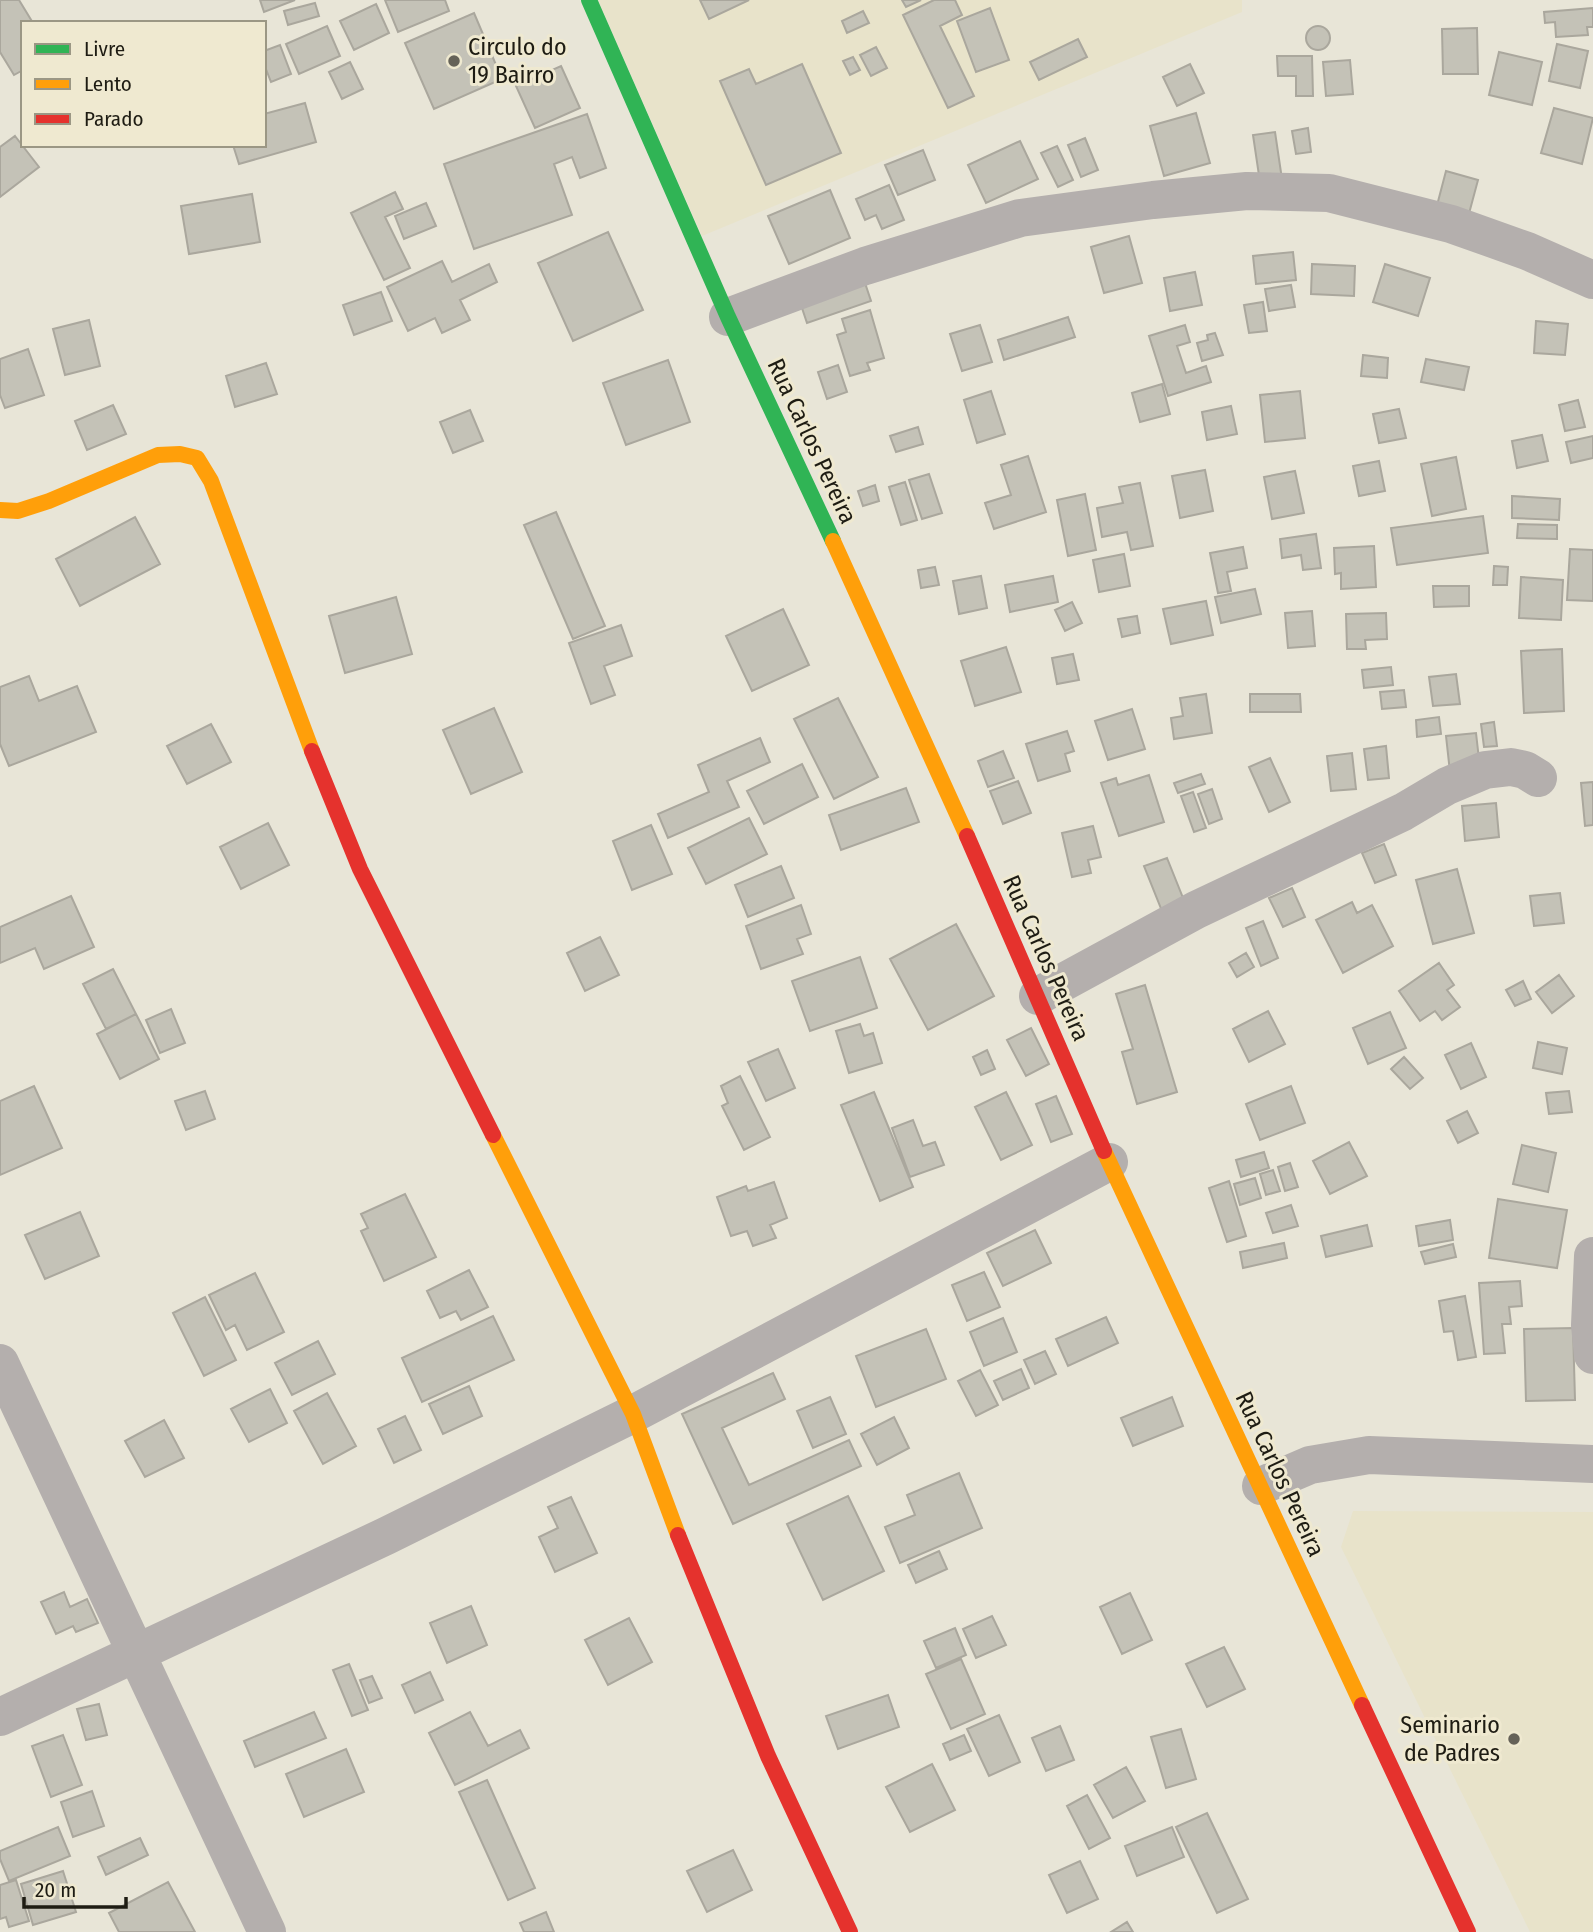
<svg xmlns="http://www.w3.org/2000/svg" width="1593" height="1932" font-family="'Fira Sans Condensed',sans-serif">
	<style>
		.built { fill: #e8e3ca }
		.building { fill: #c4c2b7; stroke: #aaa79d; stroke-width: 2 }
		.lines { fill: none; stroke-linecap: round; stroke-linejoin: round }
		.street { stroke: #b4afad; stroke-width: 38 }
		.fast { stroke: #30b455; stroke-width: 16 }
		.slow { stroke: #ff9f0a; stroke-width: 16 }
		.jam { stroke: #e5322d; stroke-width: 16 }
		.poi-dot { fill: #656258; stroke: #efe9d0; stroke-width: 2.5 }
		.labels { text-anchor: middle; stroke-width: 6; stroke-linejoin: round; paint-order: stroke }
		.poi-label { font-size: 24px; fill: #1e1c13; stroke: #efe9d0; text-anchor: start }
		.street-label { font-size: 24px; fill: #1e1c13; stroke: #efe9d0 }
	</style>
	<rect width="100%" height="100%" fill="#e8e5d7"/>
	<path class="built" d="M598 0H1242V12L702 236Z
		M1353 1511 1593 1512V1932H1530L1341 1547Z"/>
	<path class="building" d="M0 0H19L33 23H23V70L14 75 0 52Z
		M260 0H295L264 12Z
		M385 0H445L449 11 398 32Z
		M700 0H749L709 19Z
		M902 0H921L906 7Z
		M934 0H955L962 15 940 26 974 96 948 108 903 15Z
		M315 3 319 16 288 25 284 11Z
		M376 4 389 33 354 50 340 21Z
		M990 8 1009 60 976 72 957 21Z
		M1593 8V27H1587L1588 35 1556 37 1555 22 1545 23 1544 12Z
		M863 11 869 23 847 33 842 21Z
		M474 13 502 79 434 109 405 43Z
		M1306 38a12 12 0 1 1 24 0a12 12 0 1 1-24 0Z
		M327 26 340 56 299 74 286 44Z
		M1477 28 1478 74H1443L1442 29Z
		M1078 39 1087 57 1039 80 1030 62Z
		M1557 44 1588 51 1580 88 1549 81Z
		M280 45 291 74 271 82 264 64V51Z
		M876 47 887 68 871 76 860 55Z
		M1499 52 1542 62 1532 105 1489 95Z
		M1277 56H1312L1313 96H1296V76H1278Z
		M853 57 860 70 850 75 843 61Z
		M1350 60 1353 94 1326 96 1323 62Z
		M350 62 363 89 342 99 329 72Z
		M802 64 841 153 766 185 720 81 749 69 756 84Z
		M1190 64 1204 93 1177 106 1163 77Z
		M561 66 580 108 535 128 516 86Z
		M305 103 316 142 239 164 233 145H264V114Z
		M1554 108 1593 118 1582 164 1541 153Z
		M1196 113 1210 163 1164 176 1150 126Z
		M587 114 606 168 580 178 572 157 554 164 572 215 474 249 444 164Z
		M1308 128 1311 152 1296 154 1292 131Z
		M1275 132 1283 186 1261 189 1253 135Z
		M15 136 39 167 0 197V147Z
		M1085 138 1098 170 1081 177 1068 145Z
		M1020 141 1038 179 986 203 968 165Z
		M1057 146 1073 180 1058 187 1041 153Z
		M923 150 935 180 898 195 885 165Z
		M1446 171 1478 180 1467 221 1435 213Z
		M889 185 904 220 882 229 876 215 865 220 856 199Z
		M830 190 850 238 789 264 768 216Z
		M395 192 403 209 385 217 410 268 384 280 351 213Z
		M252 194 260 242 189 254 181 206Z
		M426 203 436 226 404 239 395 216Z
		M608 232 643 310 573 341 538 263Z
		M1129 236 1142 283 1104 293 1091 247Z
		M1293 252 1296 280 1256 284 1253 256Z
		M442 261 452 282 489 264 497 282 460 300 470 320 442 333 435 318 408 331 387 287Z
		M1312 264 1355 266 1354 296 1311 294Z
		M1385 264 1430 278 1418 316 1373 302Z
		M1195 272 1202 305 1170 311 1164 278Z
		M862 274 871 301 807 323 798 296Z
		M1291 285 1295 307 1269 311 1265 289Z
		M381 292 392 321 354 335 343 305Z
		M1263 302 1267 331 1249 333 1244 305Z
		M870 310 884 358 867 363 870 370 850 376 837 335 846 332 842 319Z
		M1068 317 1075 337 1004 360 998 340Z
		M89 320 100 366 65 375 53 329Z
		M1536 321 1568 324 1565 355 1534 353Z
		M980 325 992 362 962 371 950 334Z
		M1185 325 1190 342 1177 346 1186 373 1206 366 1211 382 1168 396 1149 336Z
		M1215 333 1223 355 1202 361 1197 343 1208 340 1207 335Z
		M28 349 44 395 5 408 0 395V359Z
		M1363 355 1388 358 1387 378 1361 376Z
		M1426 359 1469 367 1464 390 1421 382Z
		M668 360 690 422 626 445 603 383Z
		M266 363 277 394 235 407 226 376Z
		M838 365 847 392 827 399 818 372Z
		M1162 384 1170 414 1140 422 1132 393Z
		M991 391 1005 434 977 443 964 400Z
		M1300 391 1305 438 1265 442 1260 395Z
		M1578 400 1585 427 1565 431 1559 405Z
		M113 405 126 434 87 450 75 421Z
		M1231 406 1237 434 1207 440 1202 412Z
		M1399 409 1406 438 1379 443 1373 414Z
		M470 410 483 441 453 453 440 422Z
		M918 427 923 444 896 452 890 436Z
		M1542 435 1548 461 1517 468 1512 441Z
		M1593 436V458L1571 463 1566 442Z
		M1028 456 1046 512 994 529 985 503 1011 495 1001 465Z
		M1456 457 1466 509 1432 516 1421 464Z
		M1379 461 1385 491 1359 496 1353 466Z
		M1205 470 1213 511 1180 518 1172 476Z
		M1295 471 1304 513 1272 519 1264 477Z
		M929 474 942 513 922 519 909 480Z
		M905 482 917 520 901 525 889 487Z
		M1140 483 1153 546 1131 550 1127 532 1102 537 1097 508 1123 503 1119 487Z
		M875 485 879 501 863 506 858 491Z
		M1085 494 1096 550 1068 556 1057 500Z
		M1512 496 1560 499 1559 520 1512 518Z
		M556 512 605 626 573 639 524 525Z
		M1483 516 1488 553 1397 565 1391 528Z
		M135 517 160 564 80 606 56 559Z
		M1518 524 1557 525V539L1517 538Z
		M1316 534 1321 568 1303 570 1301 555 1282 558 1280 539Z
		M1374 546 1376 587 1341 589V573L1335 574 1334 548Z
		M1243 547 1247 568 1227 572 1231 591 1218 593 1210 553Z
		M1570 549 1593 550V601L1567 600Z
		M1124 554 1130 586 1099 592 1093 560Z
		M1494 566 1508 567 1507 585H1493Z
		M935 567 939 585 921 588 918 570Z
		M981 576 987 608 959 614 953 581Z
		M1053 576 1058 602 1010 612 1005 585Z
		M1521 577 1563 580 1561 620 1519 618Z
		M1433 586H1469V606L1434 607Z
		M1255 589 1261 614 1221 623 1215 597Z
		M396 597 412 654 345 673 329 616Z
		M1206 601 1213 635 1171 644 1163 609Z
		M1072 602 1082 623 1065 631 1055 610Z
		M783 609 809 665 752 691 726 636Z
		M1312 611 1315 646 1288 648 1285 613Z
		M1386 613 1387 639 1365 640 1366 649H1347L1346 614Z
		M1137 616 1140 633 1122 637 1118 619Z
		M621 625 632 656 604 666 615 695 591 704 569 643Z
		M1006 647 1021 692 975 706 961 661Z
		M1562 649 1564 711 1524 713 1521 651Z
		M1073 654 1079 680 1057 684 1052 658Z
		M1391 667 1393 685 1364 688 1362 670Z
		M1456 674 1460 704 1433 706 1429 677Z
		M29 676 39 701 77 686 96 732 9 766 0 744V687Z
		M1404 690 1406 707 1382 709 1380 692Z
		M1206 694 1212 733 1174 739 1171 718 1183 716 1180 698Z
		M1250 694H1300L1301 712H1250Z
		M838 698 878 777 834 799 794 719Z
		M494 708 522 772 471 794 443 730Z
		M1132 709 1145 749 1108 760 1095 721Z
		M1439 717 1441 734 1417 737 1416 720Z
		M1494 722 1497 746 1484 747 1481 724Z
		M211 724 231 762 187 784 167 746Z
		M1067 731 1074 751 1065 754 1070 771 1038 781 1026 744Z
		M1476 733 1480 768 1450 772 1446 736Z
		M760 738 770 762 727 781 739 807 668 838 658 814 709 792 698 765Z
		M1386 746 1389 778 1368 780 1364 749Z
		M1003 751 1014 778 988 787 978 761Z
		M1352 753 1356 789 1331 791 1327 756Z
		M1270 758 1290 802 1269 812 1249 767Z
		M802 764 818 797 764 824 747 791Z
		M1201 774 1205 784 1178 793 1174 783Z
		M1149 775 1164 822 1119 836 1101 783 1116 778 1118 785Z
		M1018 781 1031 813 1003 824 990 791Z
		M1593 782V825L1585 826 1581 783Z
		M906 788 919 822 841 850 829 815Z
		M1212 789 1222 819 1209 824 1198 794Z
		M1193 792 1206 828 1194 832 1181 796Z
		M1496 803 1499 837 1465 841 1462 806Z
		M749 818 767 854 706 884 688 848Z
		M268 823 289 865 241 889 220 847Z
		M651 825 672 874 632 890 613 841Z
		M1093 826 1101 857 1088 860 1091 873 1072 877 1062 833Z
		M1384 844 1396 875 1375 883 1362 853Z
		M1167 858 1185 903 1162 911 1144 866Z
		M781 866 794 898 748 917 735 885Z
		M1457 869 1474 933 1433 944 1416 880Z
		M1292 888 1305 917 1283 927 1269 898Z
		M1560 893 1564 923 1534 926 1530 896Z
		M71 896 94 947 44 969 35 948 0 963V927Z
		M1352 902 1357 913 1372 905 1393 946 1343 973 1316 920Z
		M801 905 811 934 797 939 803 954 761 969 746 926Z
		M1263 921 1278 958 1261 966 1246 928Z
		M956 924 994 996 928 1030 890 959Z
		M600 937 619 975 585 991 567 953Z
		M1246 953 1254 967 1237 977 1229 963Z
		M860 957 877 1008 810 1031 792 981Z
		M1439 963 1454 985 1447 990 1460 1007 1442 1020 1435 1011 1420 1021 1399 991Z
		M113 969 136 1014 106 1029 83 984Z
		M1559 975 1574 996 1552 1013 1536 992Z
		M1523 981 1531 999 1515 1006 1506 990Z
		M1145 985 1177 1092 1137 1104 1122 1052 1133 1049 1116 994Z
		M171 1009 185 1043 160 1053 146 1020Z
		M1268 1011 1285 1044 1249 1062 1233 1029Z
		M1390 1012 1406 1048 1368 1064 1353 1028Z
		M136 1014 159 1059 120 1079 97 1034Z
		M860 1024 864 1036 873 1033 882 1063 849 1073 836 1031Z
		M1031 1028 1049 1064 1026 1076 1007 1040Z
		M1538 1042 1567 1048 1562 1074 1533 1068Z
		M1471 1043 1486 1077 1461 1089 1445 1055Z
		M778 1049 795 1088 766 1101 748 1062Z
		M987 1050 995 1069 981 1075 973 1057Z
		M1404 1057 1423 1078 1410 1089 1391 1069Z
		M740 1076 770 1137 744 1150 722 1106 728 1103 721 1086Z
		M34 1086 62 1148 0 1175V1101Z
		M1291 1086 1305 1123 1260 1140 1246 1104Z
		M205 1091 215 1119 186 1130 175 1101Z
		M1569 1091 1572 1112 1549 1114 1546 1093Z
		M874 1092 913 1187 880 1201 841 1105Z
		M1006 1092 1032 1145 1001 1160 975 1107Z
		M1056 1096 1072 1134 1051 1142 1036 1104Z
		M1467 1111 1478 1133 1458 1143 1447 1121Z
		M913 1120 923 1146 935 1142 944 1165 910 1177 892 1128Z
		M1349 1142 1367 1176 1330 1194 1313 1161Z
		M1522 1145 1556 1153 1548 1192 1513 1184Z
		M1264 1152 1269 1168 1241 1177 1236 1160Z
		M1290 1163 1298 1187 1285 1191 1278 1167Z
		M1273 1170 1280 1191 1266 1195 1260 1174Z
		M1255 1178 1261 1198 1240 1205 1234 1184Z
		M1229 1181 1246 1236 1227 1242 1209 1188Z
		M774 1182 787 1218 770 1225 776 1238 753 1246 747 1231 731 1236 717 1197 746 1186 748 1191Z
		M405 1194 436 1257 384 1281 361 1231 368 1228 361 1214Z
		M1498 1199 1567 1210 1557 1268 1489 1258Z
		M1291 1205 1298 1226 1273 1233 1266 1213Z
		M80 1212 99 1256 45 1279 25 1235Z
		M1450 1220 1453 1240 1419 1246 1416 1226Z
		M1367 1225 1372 1246 1326 1257 1321 1236Z
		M1035 1230 1051 1263 1003 1286 987 1253Z
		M1284 1243 1287 1258 1243 1268 1240 1252Z
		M1453 1244 1456 1257 1425 1264 1421 1252Z
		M469 1270 488 1307 461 1320 456 1311 440 1318 427 1291Z
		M984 1272 1000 1307 967 1321 952 1285Z
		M255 1273 284 1332 247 1350 235 1325 226 1330 209 1295Z
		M1520 1281 1522 1306 1509 1307 1511 1324H1502L1505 1353 1484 1354 1479 1283Z
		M1465 1296 1476 1357 1458 1360 1453 1331 1444 1332 1439 1301Z
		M205 1297 236 1360 204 1376 173 1313Z
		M493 1316 514 1360 422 1402 402 1358Z
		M1106 1317 1118 1343 1068 1366 1056 1339Z
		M1003 1318 1017 1352 984 1366 970 1332Z
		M1573 1328 1575 1400 1526 1401 1524 1329Z
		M926 1329 946 1379 876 1407 856 1356Z
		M318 1341 335 1374 292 1395 275 1363Z
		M1045 1351 1056 1374 1035 1384 1024 1360Z
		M1021 1369 1029 1388 1003 1400 994 1381Z
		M980 1370 998 1405 976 1416 958 1381Z
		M773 1373 785 1399 722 1428 749 1485 849 1440 861 1466 733 1524 682 1414Z
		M469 1386 482 1416 443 1434 429 1404Z
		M270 1389 287 1423 249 1442 231 1409Z
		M327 1393 356 1446 323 1464 294 1411Z
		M830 1397 846 1434 813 1448 797 1411Z
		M1172 1397 1183 1426 1133 1446 1121 1418Z
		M405 1416 421 1450 394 1463 378 1429Z
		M894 1417 909 1448 877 1465 861 1434Z
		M164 1420 184 1458 145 1477 125 1441Z
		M959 1473 982 1528 900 1563 885 1527 915 1515 907 1495Z
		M848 1496 884 1571 823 1600 787 1524Z
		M571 1497 597 1553 555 1572 539 1537 558 1528 548 1507Z
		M939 1551 947 1569 916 1583 908 1565Z
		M64 1592 70 1607 87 1599 98 1623 76 1632 73 1626 56 1634 41 1602Z
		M1130 1593 1152 1640 1122 1654 1100 1607Z
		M471 1606 487 1645 447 1663 430 1623Z
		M992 1616 1006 1645 976 1658 963 1629Z
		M629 1618 652 1662 608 1685 585 1640Z
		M955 1628 966 1655 936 1668 924 1641Z
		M1224 1647 1245 1689 1207 1707 1186 1664Z
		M961 1659 985 1714 951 1729 926 1674Z
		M349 1664 368 1710 352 1716 333 1670Z
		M430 1672 443 1700 415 1713 402 1685Z
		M372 1676 382 1698 369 1703 360 1680Z
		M888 1695 899 1727 838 1749 826 1716Z
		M99 1704 107 1735 86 1740 77 1709Z
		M314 1712 326 1738 255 1767 244 1741Z
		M470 1712 488 1746 520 1730 529 1748 455 1785 429 1733Z
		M999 1715 1020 1762 989 1776 967 1729Z
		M1060 1726 1074 1760 1046 1771 1032 1738Z
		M1181 1729 1196 1779 1166 1788 1151 1737Z
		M63 1735 82 1785 51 1797 32 1746Z
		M964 1735 971 1751 950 1760 943 1744Z
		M346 1749 364 1792 304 1817 286 1774Z
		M932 1764 955 1810 910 1832 886 1787Z
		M1126 1767 1145 1801 1113 1818 1094 1785Z
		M487 1780 535 1888 508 1900 459 1792Z
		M92 1791 104 1826 73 1837 61 1802Z
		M1087 1795 1110 1838 1089 1849 1067 1806Z
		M1207 1813 1248 1899 1217 1913 1176 1827Z
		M58 1827 70 1856 9 1881 0 1859V1851Z
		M1172 1827 1184 1857 1137 1876 1125 1846Z
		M140 1838 148 1855 106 1875 98 1857Z
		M733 1850 752 1890 707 1912 687 1871Z
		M1080 1861 1098 1899 1067 1913 1049 1875Z
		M63 1871 76 1912 33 1925 21 1884Z
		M16 1880 29 1921 9 1927 6 1917 0 1919V1885Z
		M168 1882 195 1932H119L109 1913Z
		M546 1912 554 1932H524L520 1923Z
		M1127 1922 1133 1932H1111Z"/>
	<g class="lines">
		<path class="street" d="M728 317 865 266 1020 218 1153 200 1247 191 1329 193 1451 224 1527 251 1593 280
			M1038 996 1196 910 1403 812 1447 786 1485 770 1511 767 1525 770 1538 778
			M1593 1256 1590 1325 1593 1355
			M0 1363 267 1932
			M1261 1486 1310 1465 1369 1455 1593 1464
			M0 1717 386 1536 633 1414 1109 1162"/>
		<path class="fast" d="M589 0 728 317 833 541"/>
		<path class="slow" d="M0 510 18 511 49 501 158 455 180 454 197 458 211 481 312 751
			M833 541 967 836
			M493 1135 633 1414 678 1535
			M1104 1151 1362 1705"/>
		<path class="jam" d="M312 751 360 869 493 1135
			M967 836 1104 1151
			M678 1535 768 1756 850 1932
			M1362 1705 1468 1932"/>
	</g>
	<g class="poi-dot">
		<circle cx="454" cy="61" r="7"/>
		<circle cx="1514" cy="1739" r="7"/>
	</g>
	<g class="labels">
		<g class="poi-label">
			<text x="468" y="55">Circulo do<tspan x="468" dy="28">19 Bairro</tspan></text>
			<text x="1500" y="1733" text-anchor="end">Seminario<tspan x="1500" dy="28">de Padres</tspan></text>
		</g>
		<g class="street-label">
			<text transform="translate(812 441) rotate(65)" y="8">Rua Carlos Pereira</text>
			<text transform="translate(1046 958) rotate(66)" y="8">Rua Carlos Pereira</text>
			<text transform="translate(1280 1474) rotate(65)" y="8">Rua Carlos Pereira</text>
		</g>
	</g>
	<rect x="21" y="21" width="245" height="126" fill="#efe9d0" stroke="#9b9784" stroke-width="2"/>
	<rect x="35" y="44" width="35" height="10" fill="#30b455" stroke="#9b9784" stroke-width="2"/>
	<text x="84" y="56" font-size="21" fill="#1e1c13">Livre</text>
	<rect x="35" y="79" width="35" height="10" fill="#ff9f0a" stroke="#9b9784" stroke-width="2"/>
	<text x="84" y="91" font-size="21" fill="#1e1c13">Lento</text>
	<rect x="35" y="114" width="35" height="10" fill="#e5322d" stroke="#9b9784" stroke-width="2"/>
	<text x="84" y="126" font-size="21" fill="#1e1c13">Parado</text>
	<path d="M24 1897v10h102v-10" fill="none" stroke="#1e1c13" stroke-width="3.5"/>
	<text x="35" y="1897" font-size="21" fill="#1e1c13" stroke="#efe9d0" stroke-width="5" paint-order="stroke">20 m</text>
</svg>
